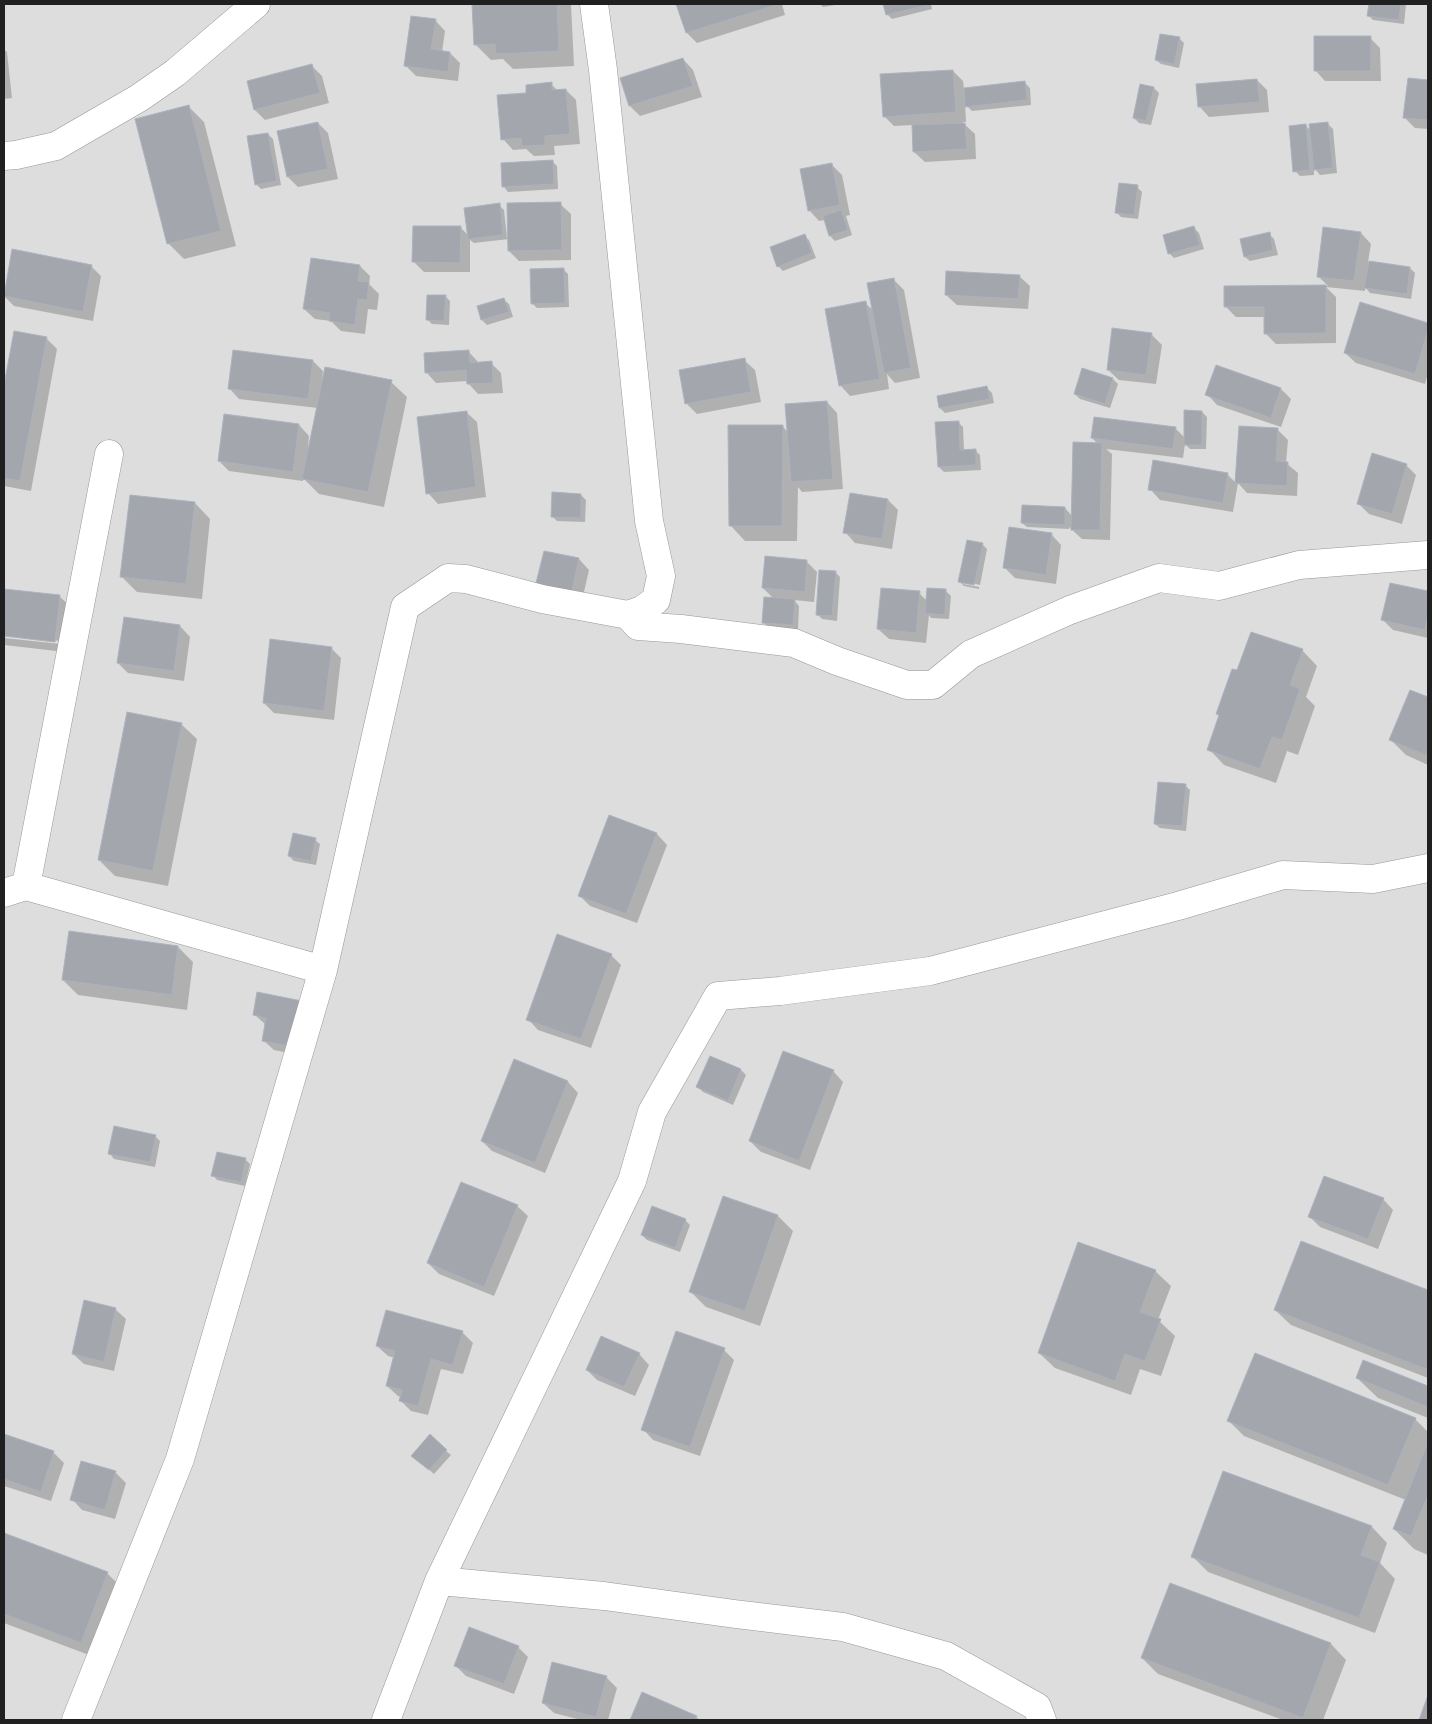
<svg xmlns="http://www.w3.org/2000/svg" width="1432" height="1724" font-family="'Public Sans',sans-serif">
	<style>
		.residential { fill: #ddd }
		.shadow { fill: #0003 }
		.building { fill: #a3a7ad; stroke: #aab3c0 }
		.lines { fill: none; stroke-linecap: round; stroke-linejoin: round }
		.minor-casing { stroke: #979797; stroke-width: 29 }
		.minor { stroke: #fff; stroke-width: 28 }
	</style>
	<rect width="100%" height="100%" fill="#e7e8ef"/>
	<path class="residential" d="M4 4H1428V1720H4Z"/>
	<path class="shadow" d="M473 4H571L574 66 513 69 503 59 491 60 475 44Z
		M678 4H782L785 15 697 43 687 33Z
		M820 4H841L823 7Z
		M884 4H931L932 9 892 19 887 14Z
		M1370 4H1406L1404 24 1373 20 1368 15Z
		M435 20 445 31 442 52 450 53 460 63 458 81 416 76 405 65Z
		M1179 38 1184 43 1179 68 1161 64 1156 60Z
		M1370 38 1380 48 1381 81H1325L1315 70Z
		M4 49 7 52 12 98 4 99Z
		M683 59 693 70 702 97 640 116 630 106 621 79Z
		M312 66 322 76 329 103 265 120 255 110 248 82Z
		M953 71 963 81 964 89 1025 83 1030 88 1031 105 972 111 965 104 966 122H962L975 134 976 159 925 162 914 152 913 125 894 126 884 116Z
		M1409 79 1428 81V129L1415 128 1404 117Z
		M1257 80 1267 90 1269 112 1209 117 1199 106Z
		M551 84 558 91 566 90 576 100 580 144 554 146 555 155 534 156 526 149 513 150 503 139 527 94Z
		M1141 86 1154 88 1159 93 1151 125 1139 123 1134 118Z
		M189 107 204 122 236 246 184 259 168 243Z
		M318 123 328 133 338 179 298 187 288 177Z
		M1328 124 1333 129 1337 173 1320 175 1314 168V175L1300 176 1295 171 1306 126 1311 131Z
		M268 134 273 139 281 185 261 189 256 184Z
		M552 161 557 166 558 189 508 192 504 187 502 164Z
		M832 165 842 175 850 215 846 216 852 235 835 241 830 236 825 220 819 221 809 210Z
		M1137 187 1142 192 1138 219 1121 217 1116 212Z
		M560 204 571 214V260L519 261 509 251V239L474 243 470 240V272H424L414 262 460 227 468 235 499 205 504 210 507 238Z
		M1194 228 1199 233 1204 249 1174 258 1169 253Z
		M1361 233 1371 244 1368 262 1410 268 1415 273 1411 299 1370 293 1365 287V291L1326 287 1336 297V343L1276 344 1266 334V317H1236L1226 307V287L1328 286 1319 277Z
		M1269 234 1274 239 1278 255 1250 261 1245 257Z
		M804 236 809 240 816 258 783 271 778 266Z
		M13 250 91 266 101 276 93 321 14 306 4 296Z
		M360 266 370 276 369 284 379 294 377 310 368 309 365 334 341 331 331 321 315 319 304 309Z
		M563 269 568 274 569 307 537 308 532 303Z
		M1019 276 1030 286 1028 309 957 305 946 295Z
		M894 280 904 290 920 378 895 383 887 374 889 389 850 396 840 385 865 303 874 311Z
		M446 297 450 301 449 325 432 324 427 319Z
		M504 300 509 304 513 317 487 325 482 320 479 307Z
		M1360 304 1428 324V373L1425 384 1356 363 1345 353Z
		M15 332 46 338 57 349 31 491 4 486V392Z
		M1151 334 1162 345 1156 384 1119 380 1108 370Z
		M468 351 479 363H491L501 373 503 393 478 394 468 383V381L436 383 426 372Z
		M744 360 755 370 761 402 697 414 687 404Z
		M313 361 323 371 322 380 391 382 407 397 384 507 319 494 303 478V481L229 471 219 461 225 415 299 425 309 436 308 447 310 448 318 408 239 399 229 388Z
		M1083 370 1113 379 1118 384 1110 408 1080 399 1075 394Z
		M987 388 992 393 994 403 945 413 940 408Z
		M1281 389 1291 399 1281 427 1217 405 1207 394Z
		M827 402 837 413 843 489 802 492 798 487 797 541H745L730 525 782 426 788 432Z
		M466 412 477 422 486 497 438 504 428 493Z
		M1202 412 1207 417 1206 449H1190L1185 444 1183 458 1106 449 1112 454 1110 540 1082 539 1069 527V529L1027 527 1022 523 1065 508 1072 516 1098 444 1092 438 1175 428 1185 438Z
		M958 422 963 427 964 451 975 450 980 455 981 470 944 472 939 467Z
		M1240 427 1277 429 1288 440 1286 463 1298 473 1297 496 1247 493 1238 483 1233 512 1160 500 1150 489 1227 474 1237 484Z
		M1406 465 1416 475 1402 524 1369 514 1358 503Z
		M581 495 586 500 585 522 557 521 552 516Z
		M888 500 898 510 892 549 855 543 845 532Z
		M195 503 210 519 202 599 137 592 122 577Z
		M1051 534 1061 545 1056 584 1015 578 1005 568Z
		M982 544 987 549 980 585 963 581V584L979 587V589L964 586 959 581Z
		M545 552 579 559 589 570 581 605Z
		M806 561 817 572 814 602 794 600 799 606 798 630 768 627 763 622 774 599 763 588Z
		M835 572 840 577 837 621 822 619 817 614Z
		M1391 584 1428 593V638L1393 630 1383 620Z
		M4 590 59 596 70 606 65 652 4 645V638L61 644V641L4 635Z
		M946 591 951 596 949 619 931 618 929 615 926 643 889 639 878 629 919 593 927 601Z
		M180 626 190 637 184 681 128 673 118 663Z
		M331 648 341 658 334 720 274 713 264 703Z
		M1302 650 1317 666 1306 697 1315 706 1298 755 1287 751 1276 783 1224 765 1209 749 1238 672Z
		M1411 691 1428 698V765L1406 755 1391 740Z
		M181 724 197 739 168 886 115 876 99 860Z
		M1185 785 1190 790 1186 831 1160 828 1155 824Z
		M610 816 657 834 667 845 637 923 590 906 579 895Z
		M315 840 320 844 316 865 294 861 289 856Z
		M178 947 193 962 187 1010 78 995 63 980Z
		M611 955 621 965 591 1048 538 1030 528 1019Z
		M258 994 304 1056 274 1050 263 1040 266 1025 254 1014Z
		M710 1058 741 1070 746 1075 733 1105 703 1092 698 1087Z
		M514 1061 568 1082 578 1093 545 1173 492 1151 482 1141Z
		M833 1071 843 1082 810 1170 761 1152 750 1141Z
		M155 1136 160 1141 155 1167 114 1159 110 1154Z
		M245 1159 250 1164 245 1186 217 1180 213 1175Z
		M1383 1199 1393 1210 1378 1249 1320 1227 1310 1217Z
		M517 1206 528 1216 494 1296 439 1274 428 1263Z
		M778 1216 793 1231 760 1326 706 1307 691 1292Z
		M685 1220 690 1225 680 1252 647 1240 642 1235Z
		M1302 1243 1428 1292V1378L1291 1325 1275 1310Z
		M1155 1271 1171 1286 1158 1320 1175 1336 1161 1376 1140 1369 1131 1395 1055 1368 1039 1353Z
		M115 1309 126 1319 114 1371 84 1364 73 1354Z
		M462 1332 473 1343 463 1374 441 1369 428 1415 411 1411 400 1400 401 1397 398 1396 387 1386 395 1358 388 1356 377 1346Z
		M724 1350 734 1360 700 1456 653 1440 643 1429Z
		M639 1354 649 1365 635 1396 597 1380 587 1370Z
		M1364 1362 1428 1387V1418L1378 1398 1357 1378Z
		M1415 1419 1428 1432V1555L1414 1549 1394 1529 1406 1500 1244 1436 1229 1421Z
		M4 1436 53 1452 64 1463 51 1501 4 1486Z
		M446 1451 451 1455 434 1474 418 1460Z
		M115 1472 126 1483 115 1519 82 1510 72 1499Z
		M1224 1473 1372 1527 1387 1543 1380 1563 1395 1579 1375 1633 1208 1572 1192 1556Z
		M4 1535 107 1573 123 1589 97 1658 4 1623Z
		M1170 1584 1331 1644 1346 1660 1323 1720H1283L1158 1674 1142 1658Z
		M518 1647 528 1657 514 1694 466 1676 456 1666Z
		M607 1678 617 1688 608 1720H581L554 1713 543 1703Z
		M643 1694 696 1717 700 1720H631Z"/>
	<path class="building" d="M472 4H557L559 51 496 54 495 44 474 45Z
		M676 4H775L776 5 686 33Z
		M883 4H928V5L886 15Z
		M1369 4H1401L1399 20 1367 16Z
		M411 16 436 19 431 49 450 52 448 72 404 66Z
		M1160 34 1180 37 1174 64 1155 60Z
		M1314 36H1371V71H1314Z
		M683 58 693 86 629 106 620 78Z
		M312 64 320 93 254 110 247 81Z
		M953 70 956 112 883 117 880 74Z
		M1408 78 1428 80V120L1403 118Z
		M1257 79 1260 102 1198 107 1196 84Z
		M1025 81 1027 100 965 107 964 88Z
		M552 82V90L566 89 570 134 545 136V145L522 146 521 138 501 140 497 95 526 93V85Z
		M1140 84 1154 87 1146 121 1133 118Z
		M189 105 221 231 167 244 135 119Z
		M318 122 328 169 287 177 277 131Z
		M1328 122 1333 168 1314 170 1309 124Z
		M965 123 967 149 913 152 912 125Z
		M1306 124 1310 170 1293 172 1289 126Z
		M268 133 277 181 255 185 247 136Z
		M553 160 554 184 502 187 501 163Z
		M832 163 840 205 808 211 800 169Z
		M1119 183 1138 185 1134 215 1115 213Z
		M561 202 562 250 508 251 507 203Z
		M500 203 503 235 468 239 464 208Z
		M841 210 848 230 829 236 823 216Z
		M413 226H461L460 263 412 262Z
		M1194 226 1200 245 1168 254 1163 235Z
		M1323 227 1361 232 1354 281 1317 277Z
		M1270 232 1273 250 1244 257 1240 239Z
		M805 234 812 253 777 267 770 247Z
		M12 249 92 265 83 312 4 296Z
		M311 258 360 265 358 281 369 282 367 300 358 299 355 325 329 321 330 313 303 309Z
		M1369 261 1410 267 1407 294 1364 288Z
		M564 268 565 303 531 304 530 269Z
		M946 271 1020 275 1018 299 945 295Z
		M894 278 911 368 884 373 867 283Z
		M1326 285V333L1264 334V307H1224V286Z
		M427 295H446L444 321 426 320Z
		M504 298 509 312 481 320 477 306Z
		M866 301 880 379 839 386 825 309Z
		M1360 302 1428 323V330L1415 374 1344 353Z
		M1112 328 1152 333 1146 375 1107 370Z
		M14 331 47 337 20 481 4 478V385Z
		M233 350 313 360 308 399 228 389Z
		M469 350 470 363 492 361 493 383 467 384 466 370 425 373 424 353Z
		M745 358 751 392 685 404 679 370Z
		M1216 365 1281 388 1271 418 1205 395Z
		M325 367 392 380 368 492 302 479Z
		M1082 368 1113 378 1105 404 1074 394Z
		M987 386 990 399 939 408 937 396Z
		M827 401 833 479 791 482 785 404Z
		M1184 410 1202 411V445H1184Z
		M467 411 476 487 426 494 417 417Z
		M224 414 299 424 293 472 218 461Z
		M1094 417 1176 427 1173 449 1091 438Z
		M959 421 960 450 976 449V465L938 467 935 422Z
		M728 425H783L782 526H729Z
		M1239 426 1278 428 1276 461 1288 462 1287 486 1235 483Z
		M1073 442 1102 443 1100 530H1071Z
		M1372 453 1407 464 1392 514 1357 504Z
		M1153 460 1228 473 1223 503 1148 490Z
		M552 492 581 494V518L551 517Z
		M850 493 888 499 882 539 843 533Z
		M130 495 195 502 186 584 120 577Z
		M1022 505 1065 507V525L1021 523Z
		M1009 527 1052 533 1046 575 1003 568Z
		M967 540 983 543 974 585 958 582Z
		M544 551 579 558 571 595 535 587Z
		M765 556 807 560 805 592 762 588Z
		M819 570 836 571 832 616 816 615Z
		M1390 583 1428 591V614L1425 630 1381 620Z
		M881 588 920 591 916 633 877 629Z
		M927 588 946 589 945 615 925 613Z
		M4 589 60 595 55 642 4 636Z
		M764 597 795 599 793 625 762 623Z
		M124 617 180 625 174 671 117 663Z
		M1251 632 1303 649 1290 685 1300 689 1282 740 1272 737 1260 769 1207 750 1219 715 1216 714 1232 669 1237 670Z
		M270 639 332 647 324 711 263 703Z
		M1410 690 1428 697V756L1389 740Z
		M127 712 182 723 153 871 98 860Z
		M1158 782 1186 784 1182 826 1154 824Z
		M609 815 657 833 626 914 578 896Z
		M293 833 316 838 311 861 288 856Z
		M69 931 178 946 172 995 62 980Z
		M557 934 612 954 581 1039 526 1020Z
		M257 992 302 1001 294 1047 262 1041 266 1018 253 1015Z
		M783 1051 834 1070 799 1161 749 1141Z
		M710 1056 741 1069 728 1101 696 1087Z
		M514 1059 568 1081 535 1163 481 1141Z
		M114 1126 156 1135 150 1162 108 1154Z
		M217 1152 246 1158 241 1182 211 1176Z
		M1324 1176 1384 1198 1368 1239 1308 1217Z
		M461 1182 518 1205 484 1287 427 1263Z
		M723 1196 778 1215 745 1311 689 1292Z
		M652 1206 686 1219 675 1248 641 1235Z
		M1301 1241 1428 1290V1370L1274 1310Z
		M1078 1242 1156 1270 1140 1312 1161 1319 1145 1361 1125 1354 1115 1381 1038 1353Z
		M84 1300 116 1308 104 1362 72 1354Z
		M386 1310 463 1331 453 1365 431 1359 418 1406 399 1401 402 1390 386 1386 395 1351 376 1346Z
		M676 1331 725 1348 690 1447 641 1430Z
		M601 1336 640 1353 624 1387 586 1370Z
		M1255 1353 1416 1418 1388 1485 1227 1421Z
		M1363 1360 1428 1386V1407L1356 1378Z
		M4 1434 54 1451 41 1492 4 1479Z
		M430 1434 447 1450 429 1470 411 1456Z
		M1428 1442V1495L1411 1536 1393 1529Z
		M81 1461 116 1471 105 1510 70 1500Z
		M1223 1471 1372 1526 1361 1555 1380 1562 1359 1618 1191 1557Z
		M4 1533 108 1572 81 1643 4 1614Z
		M1170 1583 1331 1643 1303 1718 1141 1658Z
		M469 1627 519 1646 504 1684 454 1666Z
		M552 1662 607 1676 596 1717 542 1703Z
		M642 1692 697 1716 695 1720H630Z
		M1428 1695V1720H1419Z"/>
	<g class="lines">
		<defs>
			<path id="minor" d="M4 156 16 155 56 146 139 98 175 73 256 4
				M628 615 638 626 681 629 794 643 837 661 907 685H933L971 654 1070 610 1159 578 1219 586 1299 565 1428 555
				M26 886 109 454
				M4 893 26 886 323 970
				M439 1581 604 1596 735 1614 843 1627 946 1656 1037 1707 1042 1720
				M76 1720 180 1459 323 970 405 607 448 578 466 579 542 599 628 615 642 610 656 600 661 576 649 521 603 70 594 4
				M386 1720 439 1581 632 1181 652 1112 718 996 780 991 930 971 1178 906 1283 875 1373 879 1428 868"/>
		</defs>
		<use href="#minor" class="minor-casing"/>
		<use href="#minor" class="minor"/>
	</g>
	<rect width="1432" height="1724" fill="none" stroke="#202020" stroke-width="10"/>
</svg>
